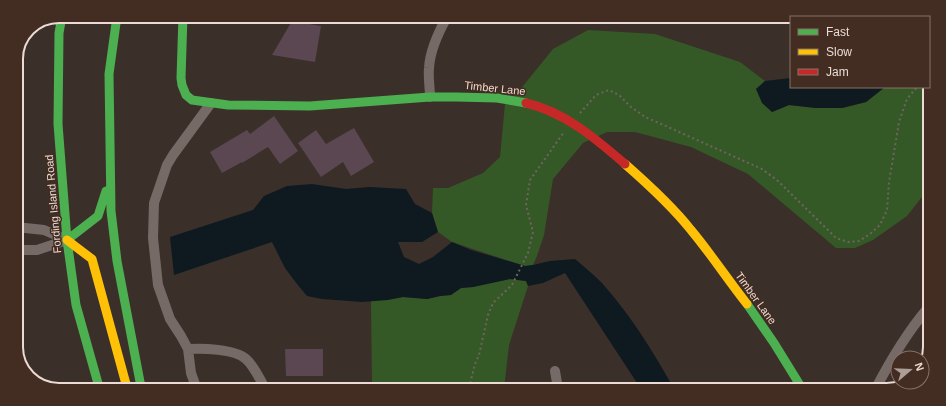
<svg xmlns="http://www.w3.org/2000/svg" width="946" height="406" font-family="Arial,sans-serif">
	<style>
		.green { fill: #355926 }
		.water { fill: #0e1a20 }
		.building { fill: #5a4751 }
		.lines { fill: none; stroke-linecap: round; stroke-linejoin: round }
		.path { stroke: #6e6560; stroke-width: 2; stroke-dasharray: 2 3; stroke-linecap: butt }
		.lane { stroke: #756a65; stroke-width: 5 }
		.street { stroke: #756a65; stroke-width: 10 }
		.fast { stroke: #4caf50; stroke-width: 9 }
		.slow { stroke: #ffc107; stroke-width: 9 }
		.jam { stroke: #c62828; stroke-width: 9 }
		.labels { text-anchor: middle; stroke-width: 3; stroke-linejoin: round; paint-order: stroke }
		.street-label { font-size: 11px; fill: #ebdbd4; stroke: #432c21 }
		.rim { fill: none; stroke: #ebdbd4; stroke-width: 2 }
	</style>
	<rect width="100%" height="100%" fill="#3b2f29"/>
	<path class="green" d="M588 30 655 34 740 62 765 81 756 89 772 112 789 105 816 108H842L866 102 885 87H929V54V188L907 216 873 240 855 248H836L748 174 691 147 635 132H607L583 143 553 179 544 235 537 256 533 265 525 266 512 262 452 242 438 232 432 213 433 188H448L483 173 500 157 505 104 523 86 553 49Z
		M510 279 526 281 528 286 509 345 504 389 372 388 371 301 403 297 427 299 440 296 451 295 461 288 473 287Z"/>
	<path class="water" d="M791 78V87H885L866 102 842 108H816L789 105 772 112 762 103 756 89 765 81Z
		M312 184 346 189 369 187 406 189 415 204 432 213 438 232 422 242H398L404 257 419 264 433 257 452 242 471 250 512 262 525 266 533 265 550 261 575 259C584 267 593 274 601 282 630 314 653 351 674 389H641L565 273 543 283 528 286 526 281 510 279 473 287 461 288 451 295 440 296 427 299 403 297 388 300 362 302 322 299 307 296 297 284 285 268 272 242 174 275 170 237 253 210 264 196 287 186Z"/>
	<path class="building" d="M292 21 321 26 315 62 272 55Z
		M274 116 298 151 280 164 268 147 242 163V162L222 173 210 152 247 130 250 134Z
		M354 128 374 162 351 176 343 162 321 177 298 143 316 130 326 144Z
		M285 349H323V376H286Z"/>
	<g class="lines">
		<path class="path" d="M929 76 930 75
			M580 113 596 95 609 90 619 95 631 107 645 117 659 123 762 169 778 181 836 238 848 242 859 241 870 234 880 225 887 210 889 182 899 122 907 99 917 87
			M469 388 475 364 479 355 488 315 493 303 512 285 528 253 533 232 526 205 530 180 564 132"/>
		<path class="lane" d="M20 360 21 361 23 368"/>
		<path class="street" d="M430 97C430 88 428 78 429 68 430 50 438 33 447 17
			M16 227 44 230 67 240
			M16 250H37L67 240
			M188 349C202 348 235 349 246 359 254 366 259 378 265 388
			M555 371 558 389
			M196 387 191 373 188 349 181 336 170 319 158 285 153 238 154 203 167 165 173 155 211 103
			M875 390C890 361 906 334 927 309"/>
		<path class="fast" d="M62 16 59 33 58 124 67 240 76 305 99 387
			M117 16 109 74 111 211 117 261 141 387
			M183 16 181 78 182 85 186 95 192 100 228 105 310 106 430 97H456L497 98 526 103
			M67 240 98 216 106 191
			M747 304 774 343 803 390"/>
		<path class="slow" d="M625 164C649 185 672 206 691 230 711 254 728 280 747 304
			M67 240 92 259 126 384 129 387"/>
		<path class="jam" d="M526 103C565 112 596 139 625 164"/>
	</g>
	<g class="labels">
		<g class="street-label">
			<text transform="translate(495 88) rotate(6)" y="4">Timber Lane</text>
			<text transform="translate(53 204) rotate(-95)" y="4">Fording Island Road</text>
			<text transform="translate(756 298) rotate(54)" y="4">Timber Lane</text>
		</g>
	</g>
	<path d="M0 0H946V406H0ZM59 23H887A36 36 0 0 1 923 59V347A36 36 0 0 1 887 383H59A36 36 0 0 1 23 347V59A36 36 0 0 1 59 23Z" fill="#432c21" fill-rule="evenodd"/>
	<path class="rim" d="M59 23H887A36 36 0 0 1 923 59V347A36 36 0 0 1 887 383H59A36 36 0 0 1 23 347V59A36 36 0 0 1 59 23Z"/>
	<rect x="790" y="16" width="140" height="72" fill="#432c21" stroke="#867269"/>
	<rect x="798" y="29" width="20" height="6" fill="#4caf50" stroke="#867269"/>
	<text x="826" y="36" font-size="12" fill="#ebdbd4">Fast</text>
	<rect x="798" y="49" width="20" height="6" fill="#ffc107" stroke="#867269"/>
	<text x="826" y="56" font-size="12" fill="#ebdbd4">Slow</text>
	<rect x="798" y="69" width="20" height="6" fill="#c62828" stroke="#867269"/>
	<text x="826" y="76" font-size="12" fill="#ebdbd4">Jam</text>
	<g transform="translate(910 370) rotate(71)"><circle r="19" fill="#432c21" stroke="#867269"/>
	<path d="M0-3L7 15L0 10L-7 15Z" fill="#ad9f98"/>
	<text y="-6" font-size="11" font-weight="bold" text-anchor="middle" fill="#ebdbd4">N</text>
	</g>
</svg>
